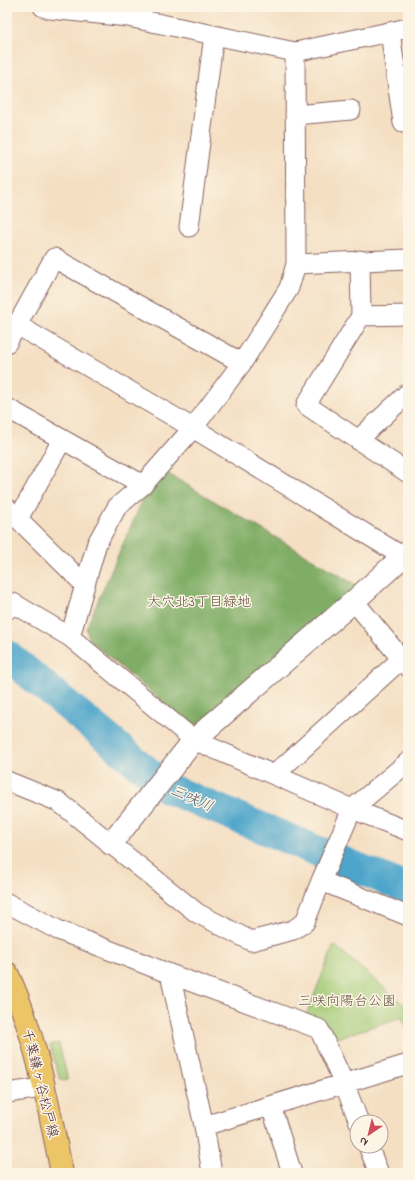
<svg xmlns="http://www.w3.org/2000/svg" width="415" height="1180" font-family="'Indie Flower','Klee One',sans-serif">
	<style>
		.green { fill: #a1c975; stroke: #767450 }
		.forest { fill: #80ad66; stroke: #656648 }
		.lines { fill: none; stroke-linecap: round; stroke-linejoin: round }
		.river { stroke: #4ea5cb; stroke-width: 31 }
		.minor-casing { stroke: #866260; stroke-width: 21 }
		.tertiary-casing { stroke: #866260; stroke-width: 24 }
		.primary-casing { stroke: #866260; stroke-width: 24 }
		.minor { stroke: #fff; stroke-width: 19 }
		.tertiary { stroke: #fff; stroke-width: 22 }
		.primary { stroke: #edc569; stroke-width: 22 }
		.labels { text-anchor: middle; stroke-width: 3; stroke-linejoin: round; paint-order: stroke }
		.park-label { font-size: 14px; fill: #645241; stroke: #fcf5e5 }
		.street-label { font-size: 14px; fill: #4a1f2b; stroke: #fcf5e5 }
		.water-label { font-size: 15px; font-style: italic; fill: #4c556b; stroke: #fcf5e5 }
	</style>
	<rect width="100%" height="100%" fill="#fcf5e5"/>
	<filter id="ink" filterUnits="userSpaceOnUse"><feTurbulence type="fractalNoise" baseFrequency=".025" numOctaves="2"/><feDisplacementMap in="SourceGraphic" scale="8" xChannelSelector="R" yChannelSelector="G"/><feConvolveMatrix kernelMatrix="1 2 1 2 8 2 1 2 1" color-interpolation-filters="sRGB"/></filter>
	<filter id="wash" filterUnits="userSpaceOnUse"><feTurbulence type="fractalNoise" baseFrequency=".012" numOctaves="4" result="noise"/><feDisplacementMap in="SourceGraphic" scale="16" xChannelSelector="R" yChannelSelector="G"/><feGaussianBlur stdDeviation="0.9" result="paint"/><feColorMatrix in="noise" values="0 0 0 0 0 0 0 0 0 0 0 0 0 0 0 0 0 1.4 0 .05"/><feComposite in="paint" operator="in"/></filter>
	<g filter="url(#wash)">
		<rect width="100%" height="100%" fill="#f4dfc3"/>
		<path class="green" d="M334 945 408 1008V1031L402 1017 331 1040 305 1018Z
			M59 1043 68 1080 63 1081 59 1077 50 1045Z"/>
		<path class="forest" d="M165 472 358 586 199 724 187 723 89 640 86 628 145 494Z"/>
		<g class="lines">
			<path class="river" d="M7 655 167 788 408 889"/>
		</g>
	</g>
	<g filter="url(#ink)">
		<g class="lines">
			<defs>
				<path id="minor" d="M43 7 50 9 128 17 295 52 408 28
					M390 32 403 123
					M295 115 351 110
					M189 227 214 35
					M360 260 361 316 306 405 408 473
					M296 264 408 259
					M361 316 408 315
					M17 325 193 428 402 556
					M7 343 54 258 242 363
					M7 408 143 485
					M358 440 408 393
					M7 508 85 585
					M18 519 62 440
					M354 601 408 667
					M7 610 13 603 70 637 194 740 352 809 408 831
					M70 637 97 543 117 507 143 485 193 428 242 363 289 288 296 264 295 52
					M274 775 408 653
					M7 781 59 802 197 913 251 941 293 930 305 922 321 881 352 809 408 762
					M321 881 408 916
					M7 903 58 930 170 974 319 1029 344 1083 359 1122
					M170 974 204 1126 212 1173
					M7 1093 35 1089 43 1084
					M271 1106 292 1173
					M204 1126 408 1064
					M368 1146 379 1173"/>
				<path id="tertiary" d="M111 844 194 740 354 601 408 552"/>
				<path id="primary" d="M7 973C37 1036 48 1106 62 1173"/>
			</defs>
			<use href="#minor" class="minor-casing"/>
			<use href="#tertiary" class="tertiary-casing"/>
			<use href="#primary" class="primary-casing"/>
			<use href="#minor" class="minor"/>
			<use href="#tertiary" class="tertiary"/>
			<use href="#primary" class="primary"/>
		</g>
	</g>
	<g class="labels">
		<g class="park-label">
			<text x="199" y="606">大穴北3丁目緑地</text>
			<text x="347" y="1005">三咲向陽台公園</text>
		</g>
		<g class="street-label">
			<text transform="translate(41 1083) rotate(76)" y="5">千葉鎌ヶ谷松戸線</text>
		</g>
		<g class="water-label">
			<text transform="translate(192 798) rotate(24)" y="5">三咲川</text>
		</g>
	</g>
	<rect width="415" height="1180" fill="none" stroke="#fcf5e5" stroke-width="24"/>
	<g transform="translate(369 1134) rotate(215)"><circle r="19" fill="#fcf5e5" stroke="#b59f9b"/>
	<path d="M0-3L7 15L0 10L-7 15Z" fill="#d1495b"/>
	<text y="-6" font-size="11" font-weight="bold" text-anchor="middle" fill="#4a1f2b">N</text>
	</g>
</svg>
